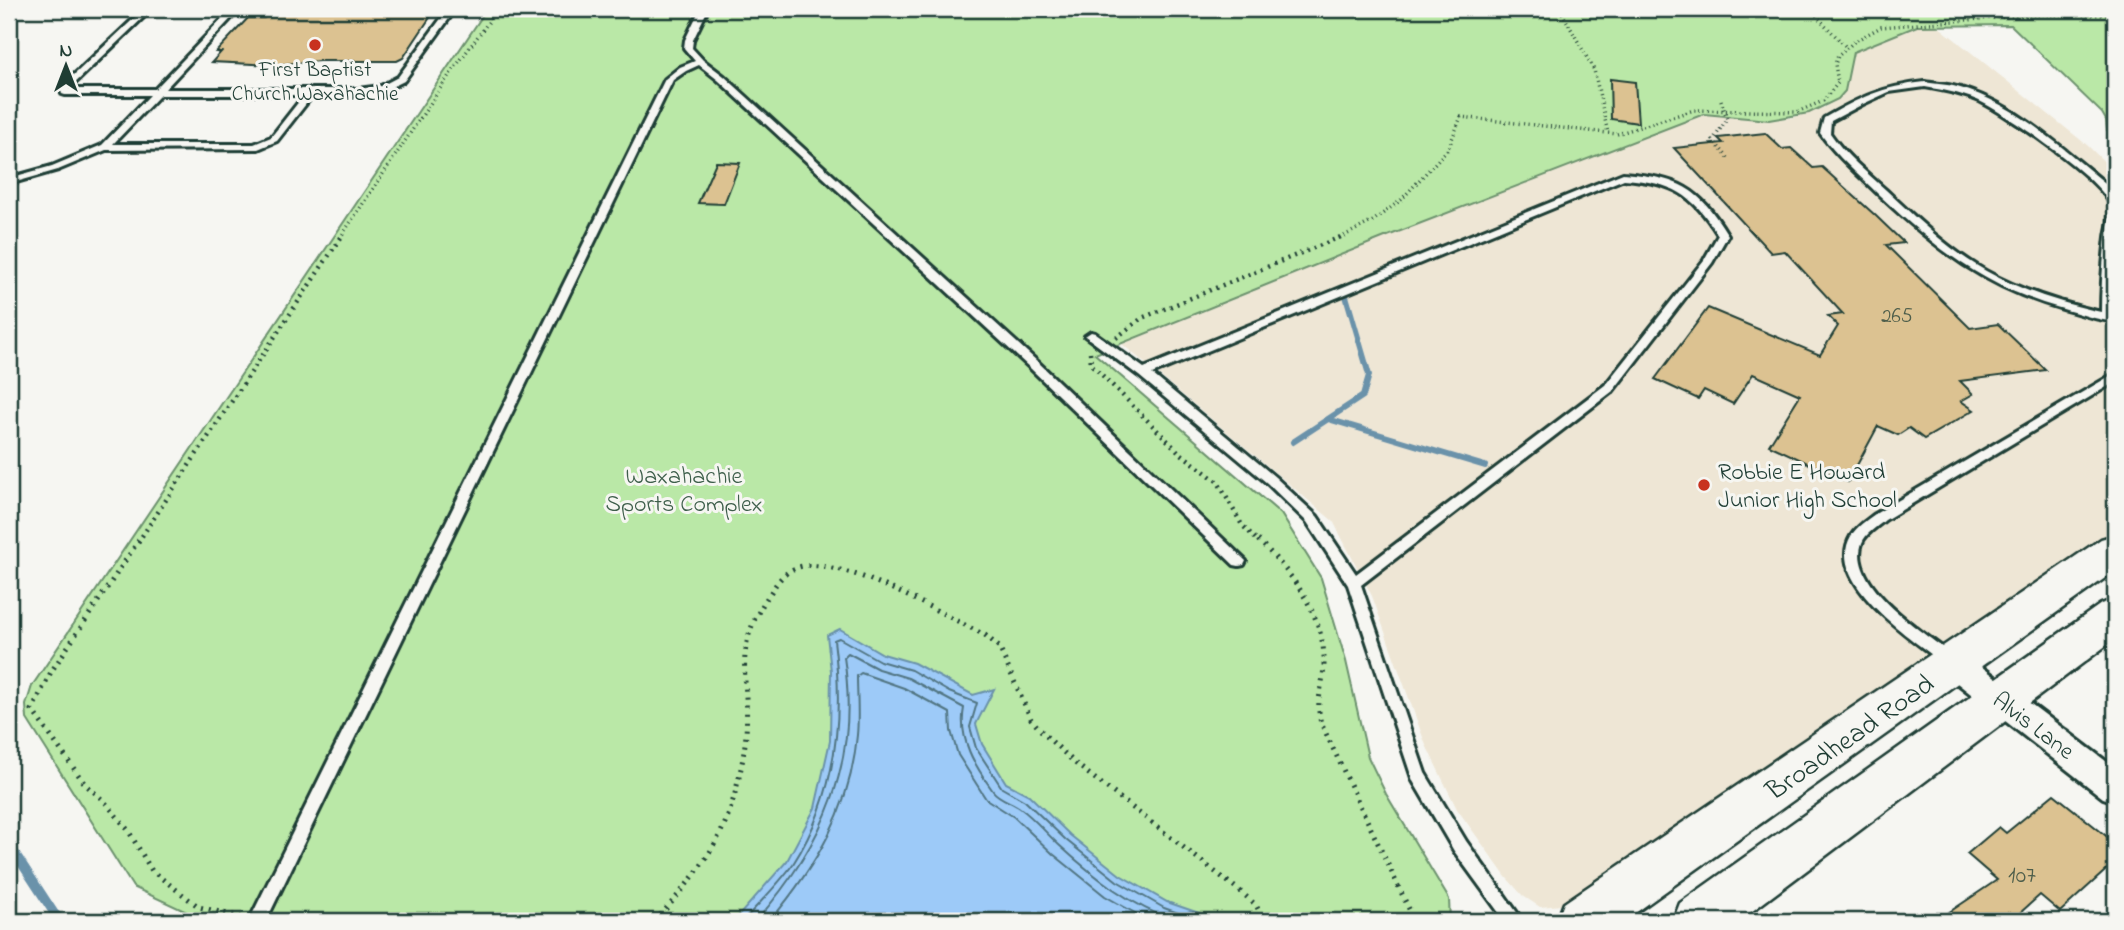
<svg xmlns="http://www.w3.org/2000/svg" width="2124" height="930" font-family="'Indie Flower',sans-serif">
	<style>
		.built { fill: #eee6d5 }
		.green { fill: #bae8a7; stroke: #6c926e; stroke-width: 2 }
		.water { fill: #9dcaf8; stroke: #6b92aa; stroke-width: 2 }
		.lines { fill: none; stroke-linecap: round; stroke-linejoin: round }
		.shore { stroke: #517582; stroke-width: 2 }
		.stream-far1 { stroke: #6b92aa; stroke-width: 6 }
		.stream { stroke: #6b92aa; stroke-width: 9 }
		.building { fill: #dcc291; stroke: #1f3d34; stroke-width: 2 }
		.lane-casing { stroke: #1f3d34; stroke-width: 6 }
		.street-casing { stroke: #1f3d34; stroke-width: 6 }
		.secondary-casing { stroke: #1f3d34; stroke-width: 5 }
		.path-far2 { stroke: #1f3d34; stroke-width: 3.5; stroke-dasharray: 1 3.5; stroke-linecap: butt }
		.path-far1 { stroke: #1f3d34; stroke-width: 4.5; stroke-dasharray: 2 5; stroke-linecap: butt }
		.path { stroke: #1f3d34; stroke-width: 5; stroke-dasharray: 2 6; stroke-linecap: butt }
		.lane { fill: #f6f6f2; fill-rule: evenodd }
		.street { fill: #f6f6f2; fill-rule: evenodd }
		.secondary { fill: #f6f6f2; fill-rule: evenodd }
		.poi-dot { fill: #c8321e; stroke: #f6f6f2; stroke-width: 2.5 }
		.labels { text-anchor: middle; stroke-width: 6; stroke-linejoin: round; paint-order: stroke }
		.far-poi-label { font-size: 21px; fill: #1f3d34; stroke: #f6f6f2 }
		.number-label { font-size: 21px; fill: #4e5e4b }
		.poi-label { font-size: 24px; fill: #1f3d34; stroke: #f6f6f2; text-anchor: start }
		.park-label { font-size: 24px; fill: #3e5f4b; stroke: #f6f6f2 }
		.street-label { font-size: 24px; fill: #1f3d34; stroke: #f6f6f2 }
		.near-number-label { font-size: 24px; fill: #4e5e4b }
		.near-street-label { font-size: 28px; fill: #1f3d34; stroke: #f6f6f2 }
	</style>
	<rect width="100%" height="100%" fill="#f6f6f2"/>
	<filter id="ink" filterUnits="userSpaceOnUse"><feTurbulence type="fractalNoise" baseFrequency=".0143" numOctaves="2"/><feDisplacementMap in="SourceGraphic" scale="14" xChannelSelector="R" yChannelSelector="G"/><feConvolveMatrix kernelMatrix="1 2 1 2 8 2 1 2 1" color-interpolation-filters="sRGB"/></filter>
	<g filter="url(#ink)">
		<path class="built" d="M1917 26H1938L2087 145 2115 172V529L1575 898 1562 905 1540 907 1523 896 1506 877 1457 809 1425 743 1372 596 1333 521 1122 344 1385 237 1704 114 1751 119 1791 118 1809 113 1825 107 1845 91 1852 52Z"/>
		<path class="green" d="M487 9H2115V133L2107 130 2106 120 2102 113 2011 25 1917 26 1853 52 1845 91 1838 99 1809 113 1769 120 1704 114 1385 237 1095 354 1281 514 1321 578 1346 661 1368 757 1386 794 1449 899 1450 921H206L133 887 27 719 26 705 32 686Z"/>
		<path class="water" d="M840 629 883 654 914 663 973 695 994 689 976 724 982 744 1006 783 1029 795 1070 835 1120 875 1167 902 1222 921H734L787 861 815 808 830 741 831 671 827 635Z"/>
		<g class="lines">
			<path class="shore" d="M743 921C759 903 779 884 793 864 836 797 844 718 834 640L839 638 880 661 911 670 949 692 977 703 970 727 976 748 1002 788 1025 801 1066 840 1117 881 1164 908 1201 921
				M756 921C824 844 860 762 844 657L848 653 878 669 908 678 964 708C958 739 975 766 993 791 999 799 1012 802 1020 808 1034 818 1046 833 1059 845 1093 876 1131 906 1175 921
				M770 921C816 866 851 808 857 735 859 715 857 696 857 676L861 673 904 688 950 713 951 731 958 755 986 799 1014 817 1053 854 1105 896 1149 921"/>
			<path class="stream-far1" d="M1328 419 1485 466
				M1293 442 1363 396 1369 375 1346 296"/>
			<path class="stream" d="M9 844 54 913 63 921"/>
		</g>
		<path class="building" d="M272 9H416L435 10 403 58 397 61H319L273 65 212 62 221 52H216L248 18H264Z
			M1610 79 1635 82 1638 123 1611 119Z
			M1765 133 1782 149 1791 148 1813 168 1822 167 1876 216 1904 243 1886 245 1970 328 1998 324 2046 370 1960 381 1973 394 1961 401 1974 410 1924 439 1909 428 1898 435 1878 426 1848 482 1769 445 1800 395 1753 374 1733 404 1704 390 1698 399 1655 379 1708 308 1820 355 1838 326 1828 316 1843 314 1785 251 1771 253 1674 148 1723 143 1718 138Z
			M716 162 740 163 724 204 698 203Z
			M2054 794 2115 843V862L2060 912 2040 895 2011 921H1936L1997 880 1967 854 1999 827 2006 833Z"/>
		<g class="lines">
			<defs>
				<path id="lane" d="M144 9H152L69 89H155L232 9H240L165 89H358L381 86 398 77 448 9H456L404 81 386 90 358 95H313L277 141 258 149 106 150 58 170 9 184V178L52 166 102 145 150 95H65L62 94 60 88ZM160 95H304L271 137 254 144H113Z
					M700 9H708L693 40 692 48 703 60 724 76 1038 362 1246 561 1244 565 1239 566 1234 565 1030 368 718 80 699 65 686 71 673 80 266 921H249L665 79 680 67 695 61 684 48 685 40Z
					M1925 82C1935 84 1947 84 1957 87 2016 103 2063 149 2109 186 2123 208 2114 254 2112 280 2111 291 2112 303 2112 314H2115V322C2098 320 2080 314 2063 309 1984 287 1938 250 1879 195 1859 175 1837 157 1820 133L1824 118C1861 97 1881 87 1925 82ZM1925 87C1943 90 1960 93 1977 100 2001 110 2106 182 2110 205 2112 214 2107 228 2106 237 2103 263 2101 287 2101 312 2061 303 2022 291 1986 271 1949 250 1917 219 1886 190 1866 172 1845 155 1830 133L1831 121 1863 104 1889 92Z
					M1623 173C1679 178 1698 186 1728 235L1712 263 1613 391 1361 585 1425 773 1466 841 1523 921H1505L1454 851 1413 781 1348 585 1307 522 1267 483 1139 376 1085 336 1091 332 1095 333 1144 368ZM1624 179C1673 183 1692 193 1718 235L1704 260 1605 385 1356 574 1317 516 1275 477 1152 374Z
					M2115 373V382L1885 520C1877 527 1865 534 1862 543 1847 585 1924 633 1953 655L1955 659 1953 663 1948 665 1943 663C1913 640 1824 582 1851 536 1857 526 1867 520 1875 514Z"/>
				<path id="street" d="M1954 650 1965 654 2115 768V802L2103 798 1943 672 1939 663 1943 654Z"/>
				<path id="secondary" d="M2115 535V571L1624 921H1557L1564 903 2101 539Z
					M2115 599V639L1739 921H1673L1680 903 2101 604Z"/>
			</defs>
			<use href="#lane" class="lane-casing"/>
			<use href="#street" class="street-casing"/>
			<use href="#secondary" class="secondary-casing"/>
			<path class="path-far2" d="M1560 9 1594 70 1608 133
				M1810 9 1847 48
				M1721 100 1727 119 1713 140 1729 159
				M340 238 448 77 498 9
				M1340 238 1373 221 1401 200 1448 149 1461 117 1617 134 1694 110 1797 112 1823 101 1838 83 1835 64 1838 56 1855 41 1881 27 2029 15H2115"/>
			<path class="path-far1" d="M1116 338 1142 318 1343 236
				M1090 352 1091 364 1179 452 1218 482 1242 525 1259 542
				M138 542 342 236"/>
			<path class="path" d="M139 540 51 672 32 710 85 784 105 802 128 830 152 871 199 907 241 917
				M1258 540C1291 572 1326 616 1324 665 1323 688 1315 700 1321 723L1410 911 1406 921
				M278 920 290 921
				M655 921C686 887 717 851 731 807 738 784 744 759 746 734 750 672 730 651 771 592 779 579 787 569 803 566 851 560 941 614 985 635L999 647 1031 719 1044 734 1076 764 1240 891 1256 905 1264 921"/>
			<use href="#lane" class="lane"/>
			<use href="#street" class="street"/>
			<use href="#secondary" class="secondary"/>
		</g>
	</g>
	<g class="poi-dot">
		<circle cx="315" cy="45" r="7"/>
		<circle cx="1704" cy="485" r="7"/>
	</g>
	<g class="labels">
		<g class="far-poi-label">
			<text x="315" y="76">First Baptist<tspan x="315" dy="24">Church Waxahachie</tspan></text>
		</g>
		<g class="number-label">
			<text x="1897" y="322">265</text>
		</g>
		<g class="poi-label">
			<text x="1718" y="479">Robbie E Howard<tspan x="1718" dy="28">Junior High School</tspan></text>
		</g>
		<g class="park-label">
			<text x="684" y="483">Waxahachie<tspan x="684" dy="28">Sports Complex</tspan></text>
		</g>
		<g class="street-label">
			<text transform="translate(2034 725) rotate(37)" y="8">Alvis Lane</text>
		</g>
		<g class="near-number-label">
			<text x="2022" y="882">107</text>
		</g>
		<g class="near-street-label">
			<text transform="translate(1849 736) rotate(-35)" y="10">Broadhead Road</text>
		</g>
	</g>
	<rect width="2124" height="930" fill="none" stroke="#f6f6f2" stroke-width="35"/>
	<rect x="18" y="18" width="2089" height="895" fill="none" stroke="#1f3d34" stroke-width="2.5" filter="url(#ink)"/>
	<g transform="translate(66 66)" stroke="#f6f6f2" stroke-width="5" paint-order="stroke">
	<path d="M0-5L12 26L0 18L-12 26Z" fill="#1f3d34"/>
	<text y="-10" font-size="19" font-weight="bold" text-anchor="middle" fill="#1f3d34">N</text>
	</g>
</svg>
